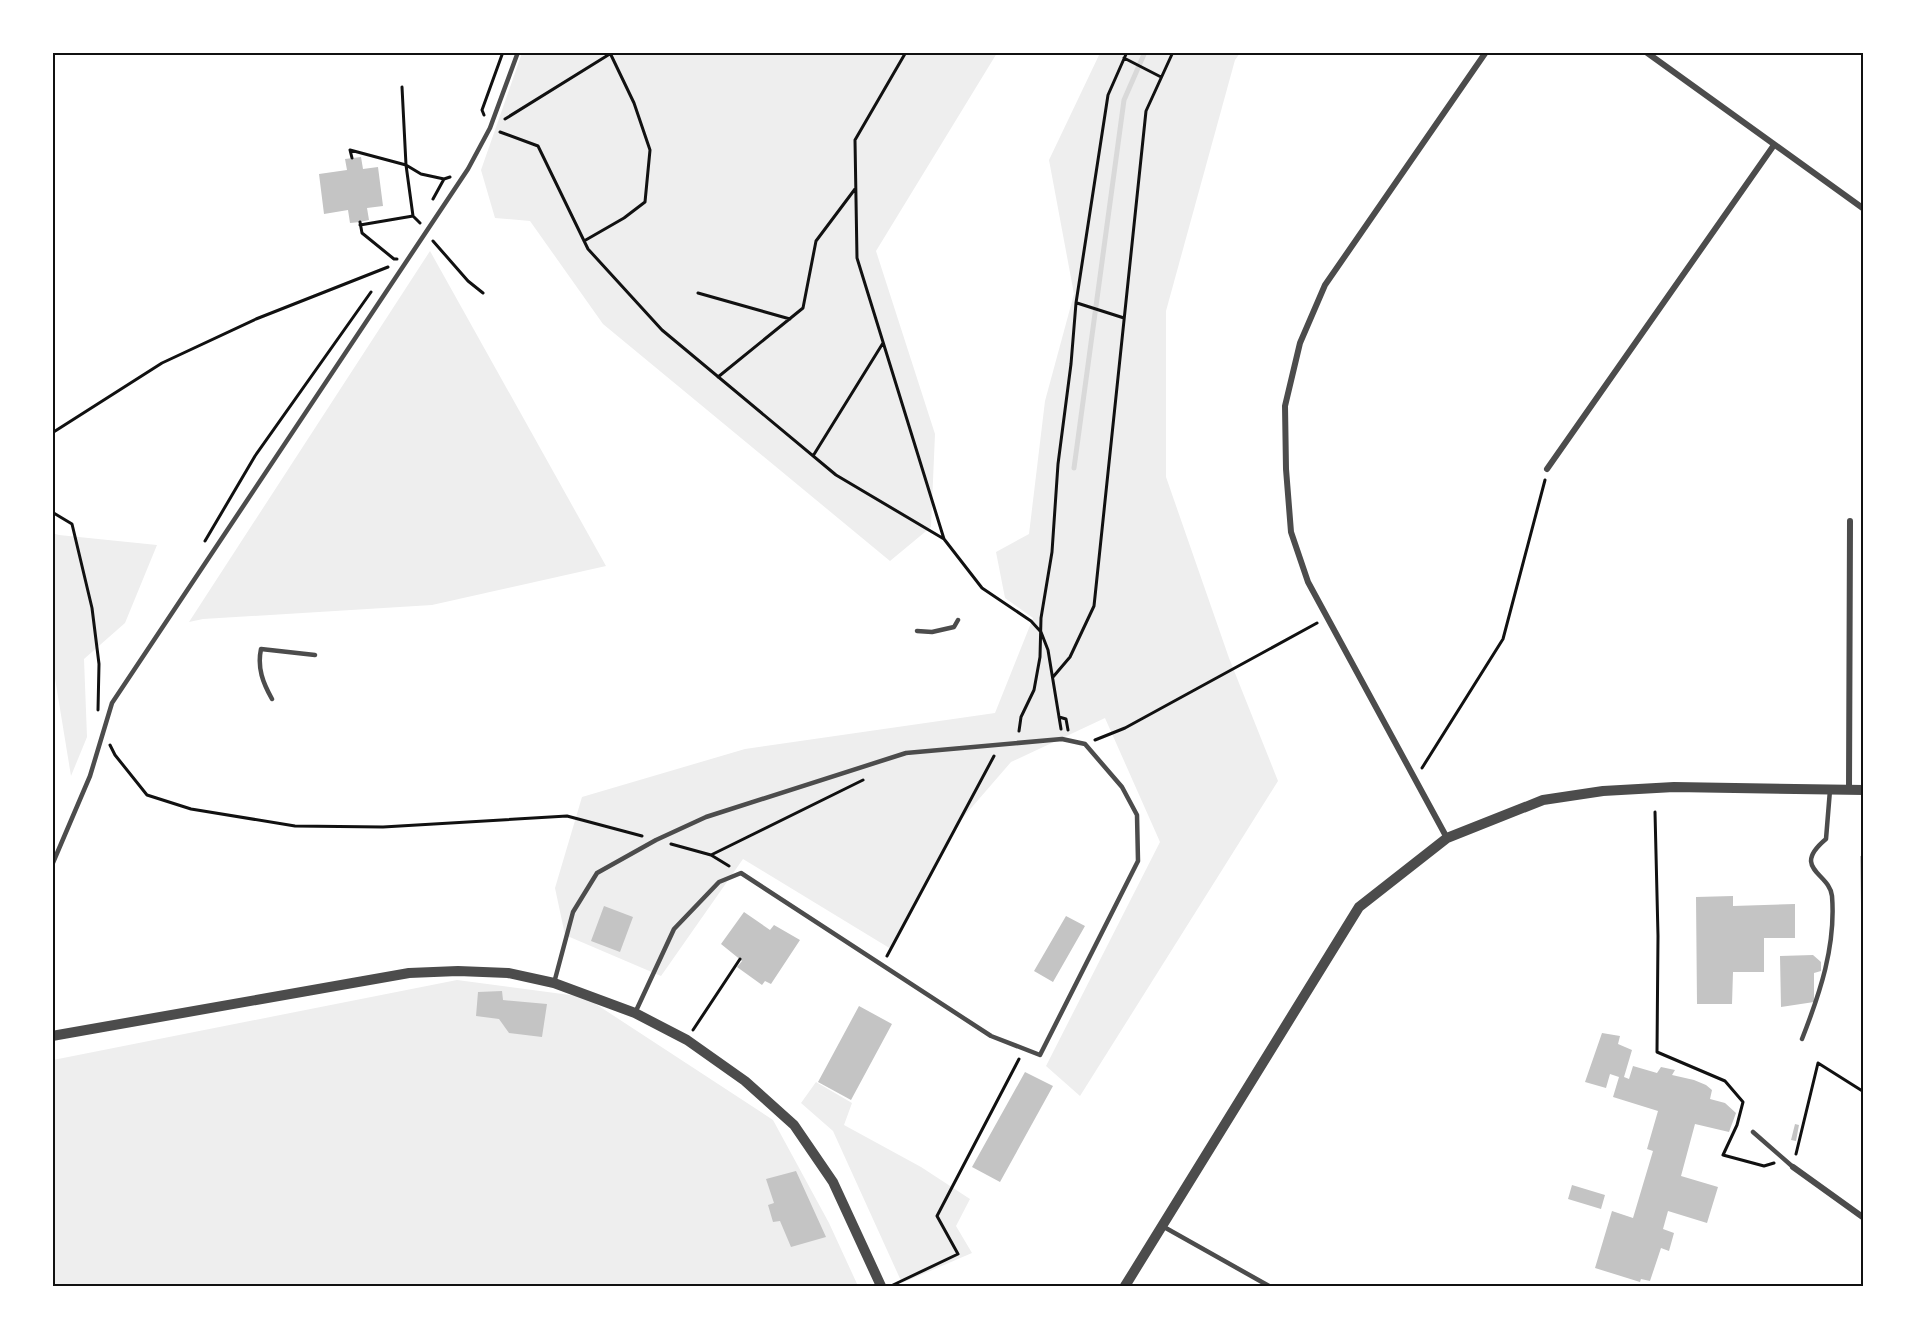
<svg xmlns="http://www.w3.org/2000/svg" width="1916" height="1339" font-family="'Libre Baskerville',serif">
	<style>
		.green { fill: #eee }
		.lines { fill: none; stroke-linecap: round; stroke-linejoin: round }
		.stream { stroke: #d9d9d9; stroke-width: 5 }
		.building { fill: #c4c4c4 }
		.path { stroke: #111; stroke-width: 3 }
		.service { stroke: #4c4c4c; stroke-width: 4.5 }
		.minor { stroke: #4c4c4c; stroke-width: 6 }
		.tertiary { stroke: #4c4c4c; stroke-width: 10 }
		.neatline { fill: none; stroke: #111; stroke-width: 2 }
	</style>
	<rect width="100%" height="100%" fill="#fff"/>
	<path class="green" d="M522 53H997L876 251 935 434 931 527 890 561 603 324 530 221 495 218 481 170Z
		M1100 53H1240L1235 60 1166 311V477L1229 658 1278 781 1080 1096 1046 1066 1160 842 1105 718 1011 762 953 829 891 949 743 859 661 976 565 935 555 888 582 797 745 749 995 713 1033 618 1005 598 996 552 1029 534 1045 401 1074 294 1049 160Z
		M430 251 606 566 432 605 203 619 189 622Z
		M52 533 59 535 157 545 125 623 84 659 87 737 71 776 53 666Z
		M457 980 585 997 773 1120 829 1223 858 1286H53V1060Z
		M816 1082 852 1103 844 1125 921 1167 970 1199 956 1226 972 1253 902 1283 833 1131 801 1103Z"/>
	<g class="lines">
		<path class="stream" d="M1074 468 1124 100 1145 52"/>
	</g>
	<path class="building" d="M361 157 363 169 378 167 383 206 367 208 369 220 360 222 350 223 348 210 324 214 319 174 347 170 345 159Z
		M1860 856H1864V906L1861 904Z
		M1733 896V906L1795 904V938H1764V972H1733L1732 1004H1697L1696 897Z
		M604 906 633 917 620 952 591 941Z
		M744 912 770 930 774 925 800 940 771 984 765 981 762 985 737 967 742 961 721 944Z
		M1066 916 1085 926 1053 982 1034 971Z
		M1813 955 1821 962V971L1814 973V1002L1781 1007 1780 956Z
		M502 991 503 1000 547 1004 542 1037 509 1033 499 1019 476 1016 478 992Z
		M859 1006 892 1024 851 1100 818 1082Z
		M1602 1033 1620 1036 1618 1044 1632 1050 1624 1077 1629 1079 1633 1066 1657 1073 1661 1067 1675 1070 1672 1075 1694 1080 1706 1085 1712 1090 1710 1099 1725 1103 1736 1113 1729 1132 1695 1124 1681 1176 1718 1187 1707 1223 1668 1211 1663 1229 1674 1233 1669 1251 1661 1248 1650 1281 1641 1279 1640 1282 1595 1268 1612 1211 1633 1218 1653 1151 1647 1149 1658 1111 1613 1097 1619 1077 1610 1074 1606 1088 1585 1082Z
		M1025 1072 1053 1086 1000 1182 972 1167Z
		M1795 1124 1799 1125 1796 1141 1791 1140Z
		M796 1171 826 1237 791 1247 780 1221 773 1222 768 1205 774 1203 766 1179Z
		M1572 1185 1605 1195 1601 1209 1568 1199Z"/>
	<g class="lines">
		<path class="path" d="M906 52 855 140 857 258 944 539
			M1124 58 1161 77
			M402 87 406 165 413 216 420 223
			M484 115 482 110 503 52
			M505 119 613 52
			M500 132 538 146 588 249 662 330 836 475 944 539 982 588 1031 621 1041 632 1048 650 1061 729
			M352 158 350 150 406 165 421 174 444 179
			M433 199 444 179 450 177
			M360 222 362 233 394 259H397
			M360 225 413 216
			M433 241 468 281 483 293
			M584 241 624 218 645 202 650 150 634 103 611 55
			M698 293 790 319
			M1077 303 1124 318
			M718 377 803 308 816 241 855 189
			M52 433 162 363 256 319 388 267
			M813 456 883 343
			M52 512 72 524 92 608 99 664 98 710
			M205 541 255 456 371 292
			M1053 677 1070 657 1094 606 1146 111 1173 52
			M1059 717 1066 719 1068 730
			M1019 731 1021 717 1034 690 1040 657 1041 618 1052 552 1058 464 1071 364 1076 303 1108 95 1127 52
			M1095 740 1125 728 1317 623
			M110 745 115 755 147 795 191 809 295 826 383 827 567 816 642 836
			M1422 768 1503 639 1545 480
			M1655 812 1658 936 1657 1052 1725 1081 1743 1102 1737 1125 1723 1155 1764 1166 1774 1163
			M671 844 711 855 729 866
			M711 855 863 780
			M887 956 994 756
			M693 1030 740 959
			M1796 1154 1818 1063 1864 1092
			M893 1285 958 1254 937 1216 1019 1059"/>
		<path class="service" d="M917 631 932 632 954 627 958 620
			M272 699C263 683 257 668 261 649L315 655
			M52 865 90 776 112 703 468 169 490 128 518 52
			M554 983 573 912 597 873 656 840 706 817 906 753 1062 739 1085 744 1122 787 1137 815 1138 861 1040 1055 991 1036 741 873 719 882 674 929 635 1013
			M1802 1039C1820 993 1836 946 1832 896 1830 873 1790 869 1826 839L1830 790
			M1753 1132 1793 1167
			M1164 1227 1269 1286"/>
		<path class="minor" d="M1646 52 1864 209
			M1547 469 1774 145
			M1849 790 1850 521
			M1447 838 1308 582 1291 532 1286 469 1285 406 1300 343 1325 285 1486 52
			M1793 1167 1864 1218"/>
		<path class="tertiary" d="M52 1036 409 973 458 971 508 973 554 983 635 1013 687 1040 745 1081 794 1125 833 1182 881 1286
			M1125 1286 1359 907 1447 838 1543 800 1603 791 1674 787 1864 790"/>
	</g>
	<rect width="1916" height="1339" fill="none" stroke="#ffffff" stroke-width="108"/>
	<rect x="54" y="54" width="1808" height="1231" class="neatline"/>
</svg>
